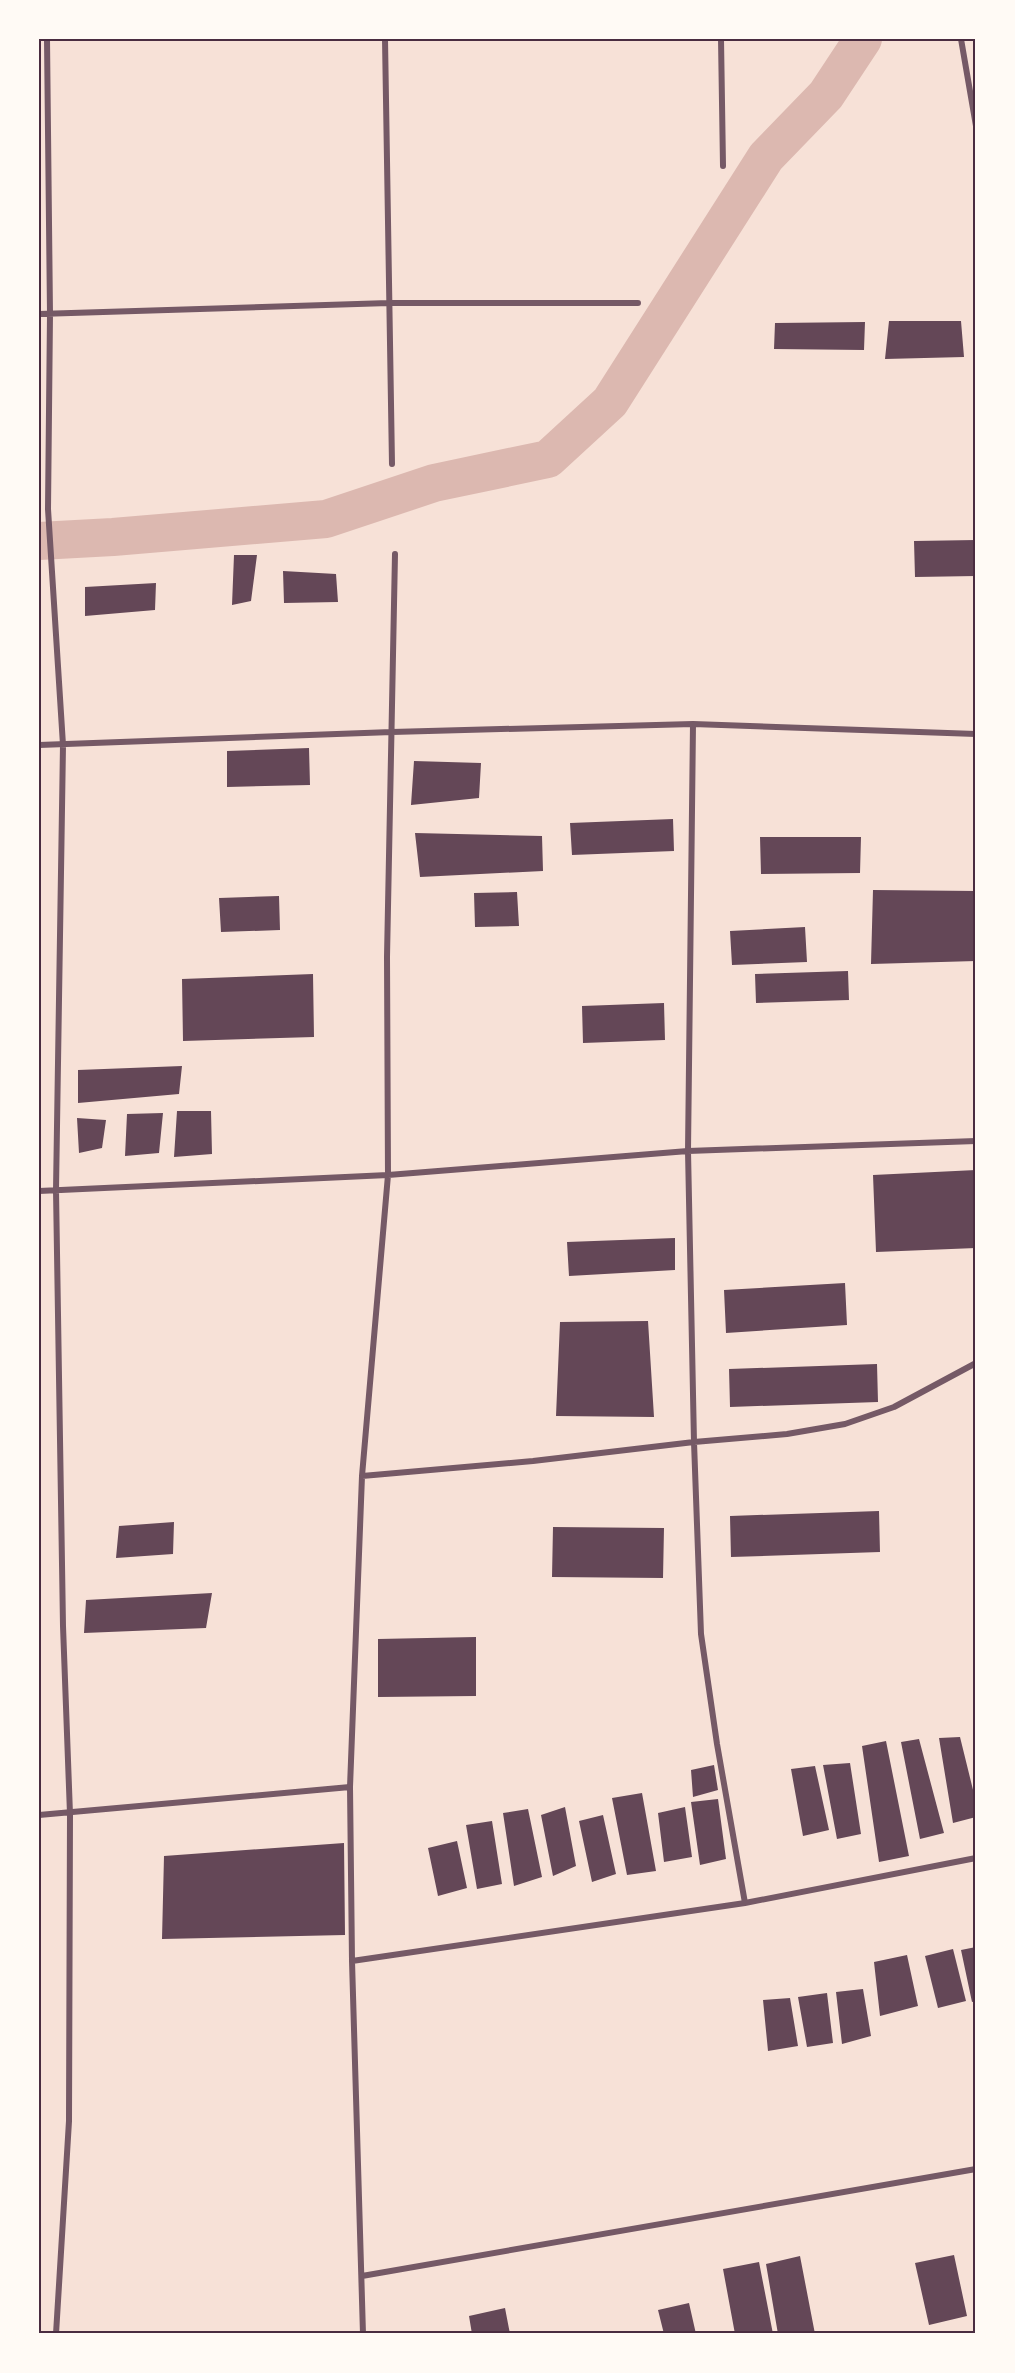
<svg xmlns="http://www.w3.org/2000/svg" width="1015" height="2373" font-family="Montserrat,sans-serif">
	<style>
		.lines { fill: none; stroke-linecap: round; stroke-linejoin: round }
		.canal { stroke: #dcb8b0; stroke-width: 38 }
		.building { fill: #644757 }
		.minor { stroke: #755966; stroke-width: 6 }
		.neatline { fill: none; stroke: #4a2c40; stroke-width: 2 }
	</style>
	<rect width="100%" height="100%" fill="#f7e1d7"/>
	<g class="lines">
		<path class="canal" d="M39 541 113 537 326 519 434 483 548 459 610 402 766 157 826 95 863 39"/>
	</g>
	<path class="building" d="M889 321H961L964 357 885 359Z
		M865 322 864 350 774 349 775 323Z
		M976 540V576L915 577 914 541Z
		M234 555H257L251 601 232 605Z
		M283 571 336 574 338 602 284 603Z
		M156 583 155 610 85 616V587Z
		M309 748 310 785 227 787V751Z
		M414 761 481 763 479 798 411 805Z
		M673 819 674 851 572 855 570 823Z
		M415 833 542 836 543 871 420 877Z
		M760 837H861L860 873 761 874Z
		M873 890 976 891V961L871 964Z
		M517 892 519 926 475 927 474 893Z
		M279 896 280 930 221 932 219 898Z
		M805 927 807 962 732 965 730 931Z
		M848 971 849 1000 756 1003 755 974Z
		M313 974 314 1037 183 1041 182 979Z
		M664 1003 665 1040 583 1043 582 1006Z
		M182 1066 179 1094 78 1103V1070Z
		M177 1111H211L212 1154 174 1157Z
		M163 1113 159 1153 125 1156 127 1114Z
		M77 1118 106 1120 102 1148 79 1153Z
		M976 1170V1248L876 1252 873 1175Z
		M675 1238V1270L569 1276 567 1242Z
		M845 1283 847 1325 726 1333 724 1290Z
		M648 1321 654 1417 556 1416 560 1322Z
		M877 1364 878 1402 730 1407 729 1369Z
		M879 1511 880 1552 731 1557 730 1516Z
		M174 1522 173 1554 116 1558 119 1526Z
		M553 1527 664 1528 663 1578 552 1577Z
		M212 1593 206 1628 84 1633 86 1600Z
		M476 1637V1696L378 1697V1639Z
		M960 1737 976 1802V1817L953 1823 939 1738Z
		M919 1739 944 1833 920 1839 901 1742Z
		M886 1741 909 1856 879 1862 862 1746Z
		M850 1763 861 1834 837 1839 823 1765Z
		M714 1765 718 1790 693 1797 691 1770Z
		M815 1766 829 1830 803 1836 791 1769Z
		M642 1793 656 1871 627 1875 612 1798Z
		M718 1799 726 1859 700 1865 691 1802Z
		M565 1807 576 1866 553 1876 541 1815Z
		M685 1807 692 1857 664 1862 658 1813Z
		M528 1809 542 1877 514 1886 503 1813Z
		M603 1815 616 1874 592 1882 579 1821Z
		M492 1821 502 1884 477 1889 466 1825Z
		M457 1841 467 1888 438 1896 428 1848Z
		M344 1843 345 1935 162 1939 164 1856Z
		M976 1947V2001L972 2002 961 1950Z
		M953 1949 966 2001 938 2008 925 1956Z
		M907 1955 918 2006 880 2016 874 1962Z
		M863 1989 871 2036 842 2044 836 1992Z
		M827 1993 833 2043 807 2047 798 1997Z
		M790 1998 798 2046 768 2051 763 2000Z
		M954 2255 967 2316 929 2325 915 2263Z
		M800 2256 815 2334H778L766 2264Z
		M759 2262 773 2334H735L723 2269Z
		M689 2303 696 2334H664L658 2310Z
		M505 2308 510 2334H472L469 2316Z"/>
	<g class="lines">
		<path class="minor" d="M47 39 50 314 48 509 63 745 56 1190 63 1626 70 1814 69 2121 56 2334
			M385 39 392 464
			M721 39 723 166
			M961 39 976 126
			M39 314 389 303H638
			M693 724 688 1151 694 1442 701 1634 717 1744 745 1903
			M39 745 392 732 693 724 976 734
			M39 1191 388 1175 688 1151 976 1141
			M362 1476 533 1461 694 1442 787 1434 845 1424 894 1407 976 1363
			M39 1815 350 1787
			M352 1961 745 1903 976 1858
			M362 2276 976 2169
			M363 2334 352 1961 350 1787 362 1476 388 1175 387 957 395 554"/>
	</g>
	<rect width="1015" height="2373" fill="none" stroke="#fffaf5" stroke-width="81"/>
	<rect x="40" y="40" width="934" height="2292" class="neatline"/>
</svg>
